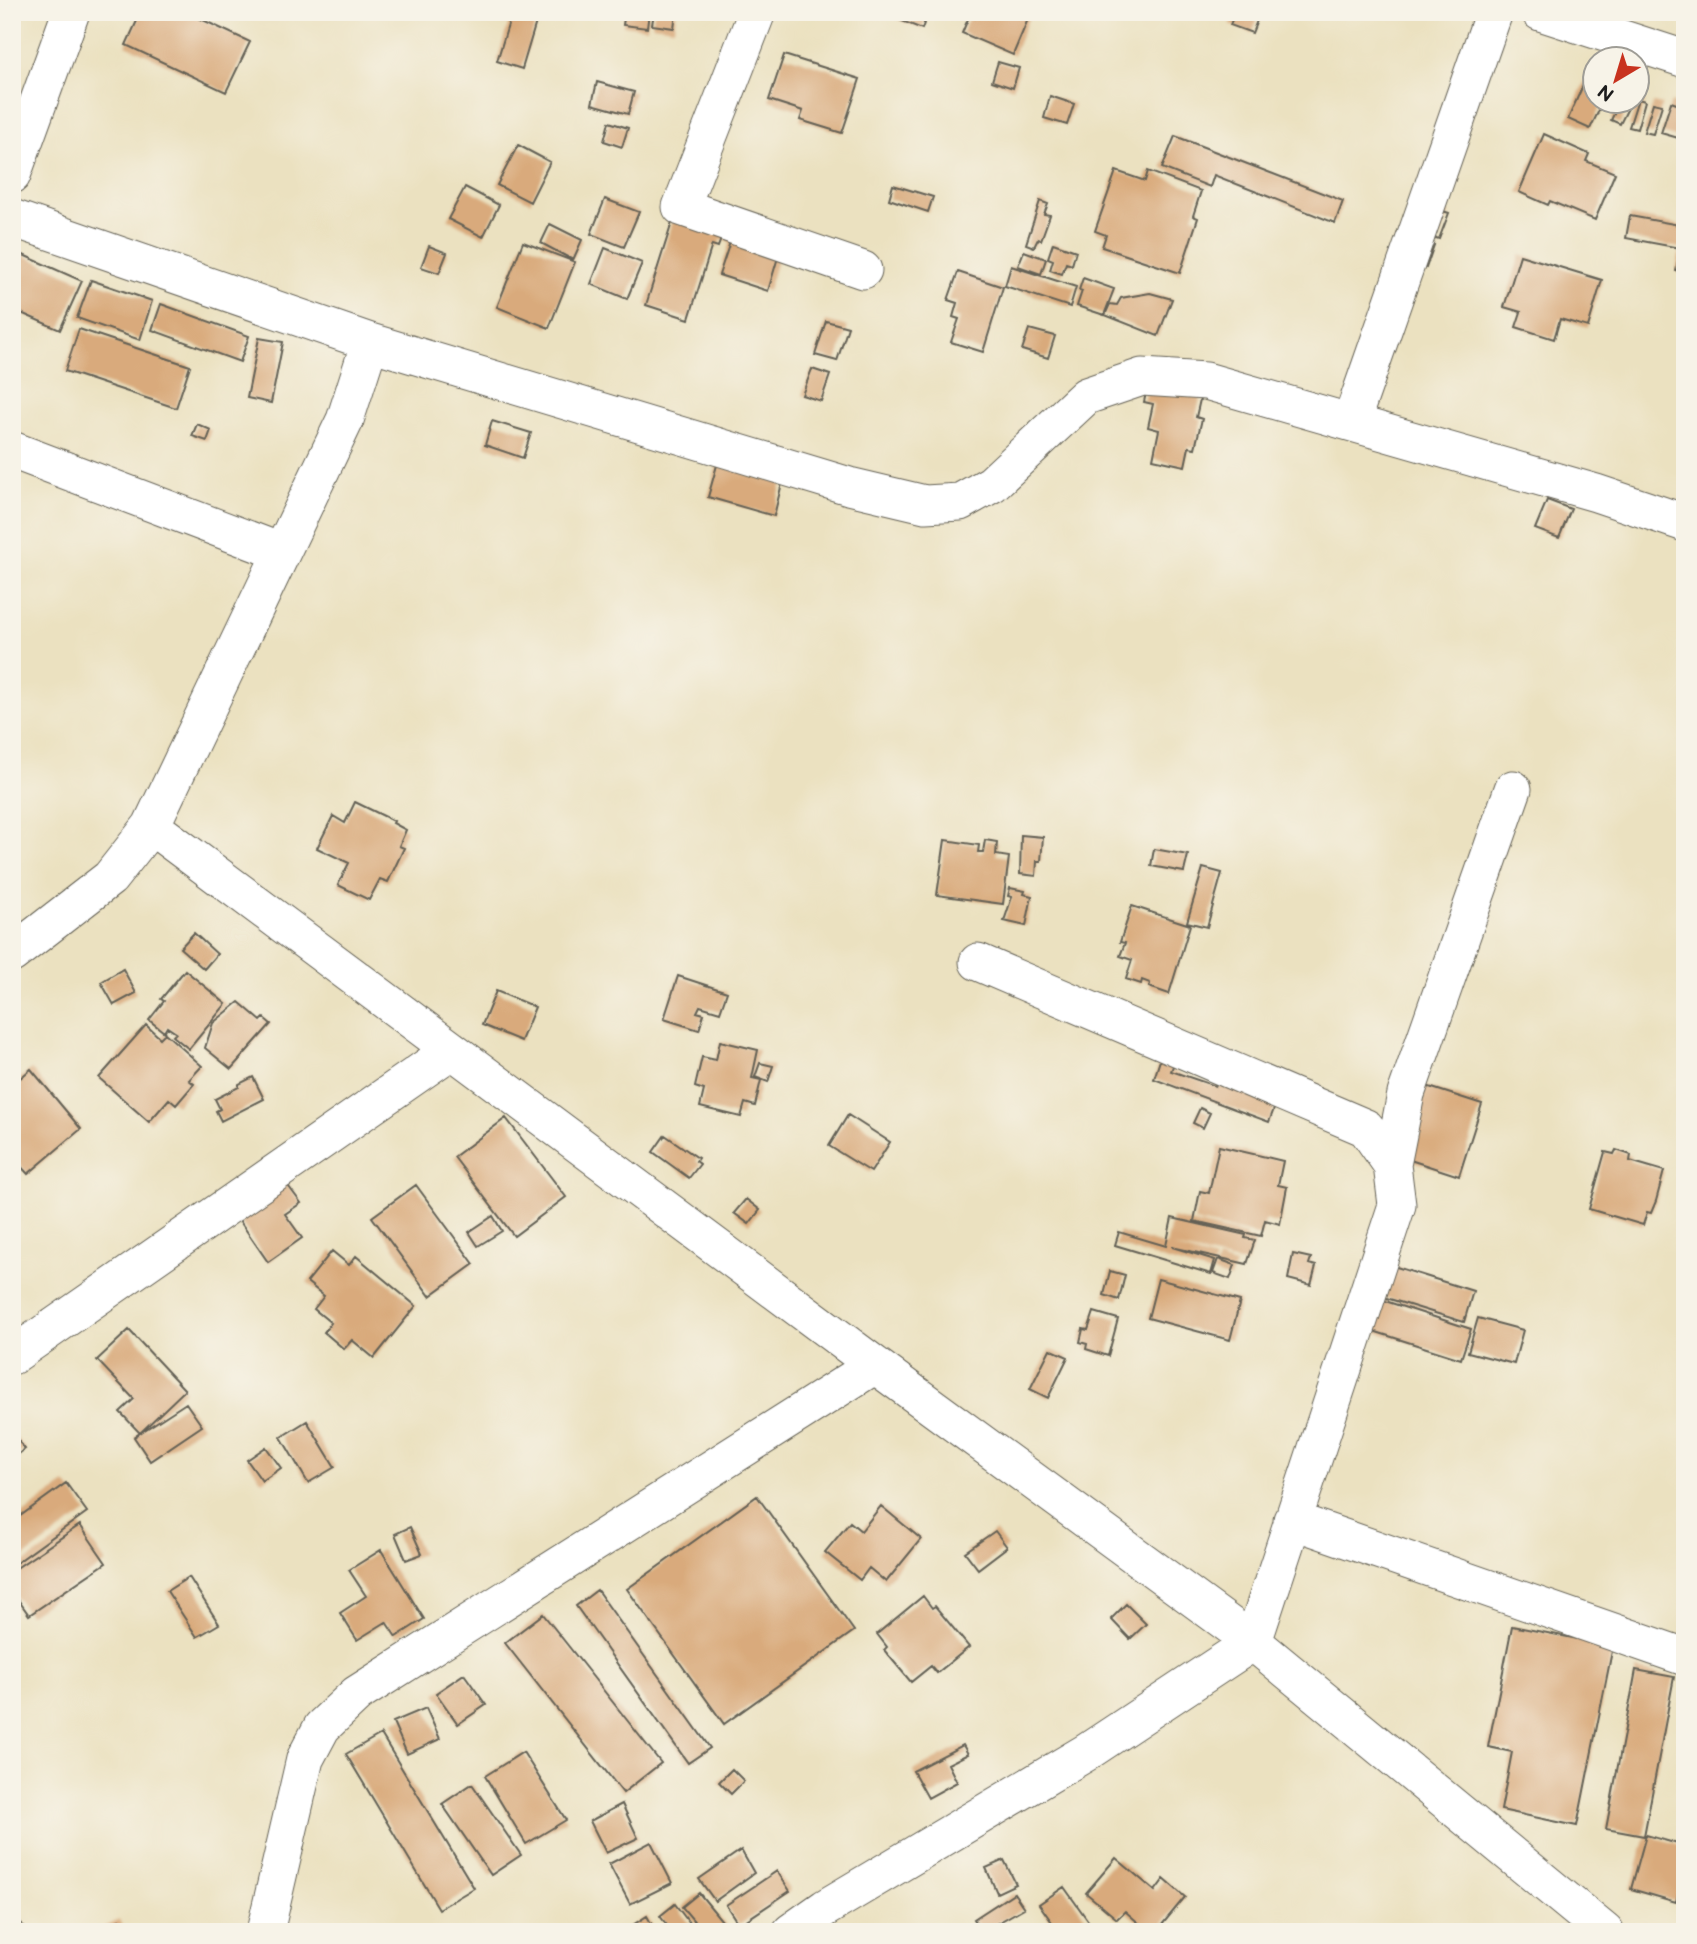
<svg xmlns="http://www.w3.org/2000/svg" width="1697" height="1944" font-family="'Balsamiq Sans',sans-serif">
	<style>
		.building { fill: #d9aa7c }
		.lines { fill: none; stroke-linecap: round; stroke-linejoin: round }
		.street-casing { stroke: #646155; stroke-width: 39 }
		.street { stroke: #fff; stroke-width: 37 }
	</style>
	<rect width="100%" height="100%" fill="#f7f3e8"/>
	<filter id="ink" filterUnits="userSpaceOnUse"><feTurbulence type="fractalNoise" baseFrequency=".0143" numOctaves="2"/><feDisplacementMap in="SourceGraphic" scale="14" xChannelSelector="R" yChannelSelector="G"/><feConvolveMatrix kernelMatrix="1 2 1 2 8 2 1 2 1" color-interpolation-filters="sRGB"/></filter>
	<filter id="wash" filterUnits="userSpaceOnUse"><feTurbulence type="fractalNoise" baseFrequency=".00686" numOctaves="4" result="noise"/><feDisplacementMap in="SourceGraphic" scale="28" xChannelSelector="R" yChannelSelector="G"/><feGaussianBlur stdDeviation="1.57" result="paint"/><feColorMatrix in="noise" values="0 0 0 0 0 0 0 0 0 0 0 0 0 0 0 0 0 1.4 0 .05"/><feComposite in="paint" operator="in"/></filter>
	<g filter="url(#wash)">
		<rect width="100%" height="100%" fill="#ebe1c0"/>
		<g id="blocks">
			<path class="building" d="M141 12H186L250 42 226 92 126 45Z
				M512 12H539L522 69 497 61Z
				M625 12H649L647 28 623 25Z
				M654 12H676L674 28 652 25Z
				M900 12H928L922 29 897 19Z
				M971 12H1031L1013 55 962 33Z
				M1235 12 1260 13 1252 33 1230 25Z
				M784 55 860 79 842 133 800 120 803 111 769 100Z
				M998 62 1019 68 1013 88 992 81Z
				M1587 76 1595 80V102H1603L1590 129 1568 119Z
				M597 82 634 92 628 114 592 104Z
				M1050 96 1074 104 1067 125 1044 118Z
				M1638 99 1645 101 1637 129 1629 127Z
				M1620 102H1631L1620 124 1611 120Z
				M1671 102 1685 107V140L1661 133Z
				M1653 103 1662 105 1653 134 1644 132Z
				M609 122 628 128 622 147 604 141Z
				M1544 134 1589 154 1586 161 1615 173 1595 220 1550 201 1548 205 1519 192Z
				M1175 136 1343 201 1335 223 1214 175 1210 187 1162 168Z
				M518 145 550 162 530 202 497 185Z
				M1116 171 1145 181 1148 171 1201 191 1193 216 1198 218 1180 273 1102 247 1106 235 1095 231Z
				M893 185 933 197 928 212 889 199Z
				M465 187 499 205 483 237 448 219Z
				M605 199 639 212 624 247 591 234Z
				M1040 201 1048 204 1044 214 1050 215 1041 240 1038 239 1034 247 1026 244Z
				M1430 207 1449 213 1439 239 1433 237 1430 244 1434 245 1426 268 1410 262Z
				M675 213 781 247 768 291 719 275 730 242 721 239 718 247 712 245 689 319 646 305Z
				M1630 216 1685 226V249L1626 238Z
				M550 224 582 240 573 260 541 243Z
				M523 242 575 262 549 328 497 307Z
				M1053 243 1076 251 1072 265 1066 263 1062 274 1050 270 1053 260 1048 258Z
				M429 246 447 253 439 273 421 267Z
				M605 248 642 263 627 299 591 284Z
				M12 250 82 281 60 330 12 309Z
				M1024 251 1046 259 1041 274 1018 266Z
				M1680 252 1685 253V273L1676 271Z
				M1520 255 1602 280 1588 327 1560 319 1554 339 1516 327 1521 312 1504 307Z
				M1011 266 1076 287 1070 307 1005 286Z
				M958 272 1003 287 983 352 951 342 959 319 953 317 957 303 948 300Z
				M1083 278 1114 289 1104 315 1077 306 1082 291 1079 290Z
				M91 280 152 301 140 340 77 318Z
				M1150 293 1172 299 1158 336 1105 315 1110 304 1117 305 1121 298Z
				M161 304 249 336 240 362 152 330Z
				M826 321 848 327 837 361 815 355Z
				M79 329 190 366 176 408 65 371Z
				M1029 329 1055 336 1048 358 1022 350Z
				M259 338 283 342 271 403 247 398Z
				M812 369 830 375 821 401 802 395Z
				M1148 383 1201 395 1196 417 1202 419 1195 448 1189 447 1185 466 1153 459 1159 430 1148 427 1153 404 1144 402Z
				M492 421 531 433 523 458 485 445Z
				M197 424 211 430 207 441 192 436Z
				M717 465 782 483 774 516 708 497Z
				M1547 500 1571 509 1559 538 1535 529Z
				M355 802 394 821 393 823 406 830 399 846 404 848 388 882 380 879 369 900 338 885 349 863 317 848 333 816 345 823Z
				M1021 835 1043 837 1041 861H1037L1036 876 1020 874Z
				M945 840 979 845 978 852H983L985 840 997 842 996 855 1009 857 1003 904 937 895Z
				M1154 849 1188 855 1184 872 1151 866Z
				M1203 868 1222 873 1207 927 1187 922Z
				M1010 888 1025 891 1024 894 1032 896 1026 926 1004 921 1012 897 1008 896Z
				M1132 906 1190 925 1169 994 1149 987 1150 983 1142 980 1141 984 1126 979 1132 960 1120 956 1125 943 1120 942Z
				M194 933 217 954 204 969 180 948Z
				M123 969 136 993 114 1005 101 982Z
				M185 970 226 1004 189 1049 173 1036 176 1033 167 1027 164 1032 149 1020 164 1001 161 999Z
				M678 976 727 992 720 1012 700 1006 697 1012 704 1014 699 1030 664 1019Z
				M496 991 535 1007 521 1041 482 1025Z
				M239 1002 261 1021 264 1018 271 1024 231 1069 205 1048 213 1023Z
				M146 1025 160 1038 165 1033 202 1066 189 1080 194 1084 176 1105 169 1099 149 1122 99 1078Z
				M720 1041 758 1050 752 1078 761 1080 755 1106 745 1103 741 1117 700 1107 704 1090 695 1087 702 1057 716 1060Z
				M1161 1057 1175 1061 1171 1071 1215 1086 1218 1079 1277 1101 1269 1122 1154 1079Z
				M760 1063 773 1066 768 1082 755 1077Z
				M31 1069 81 1129 28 1174 17 1162 12 1166V1085Z
				M253 1077 264 1099 221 1121 216 1111 220 1109 215 1099 239 1087V1084Z
				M1426 1086 1482 1104 1459 1176 1404 1158Z
				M1200 1108 1210 1113 1203 1128 1193 1123Z
				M848 1115 890 1142 871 1172 829 1146Z
				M506 1118 566 1197 514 1236 454 1157Z
				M665 1135 698 1158 696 1161 700 1164 689 1178 653 1152Z
				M1219 1146 1283 1161 1278 1185 1287 1187 1280 1224 1265 1220 1261 1236 1194 1221 1200 1191 1209 1193Z
				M1616 1150 1631 1155 1630 1161 1664 1171 1656 1201 1651 1213 1647 1212 1643 1225 1589 1209 1605 1152 1614 1154Z
				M286 1183 301 1203 285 1214 302 1238 268 1262 237 1217Z
				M416 1185 474 1264 430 1296 372 1217Z
				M746 1199 760 1210 749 1224 734 1213Z
				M493 1216 502 1231 478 1246 469 1232Z
				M1172 1218 1246 1235 1245 1238 1255 1240 1247 1264 1172 1247 1215 1260 1211 1274 1115 1245 1119 1232 1166 1246Z
				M332 1251 349 1265 356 1256 416 1306 374 1358 352 1340 344 1349 324 1332 331 1323 314 1309 324 1296 307 1282Z
				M1293 1254 1311 1258 1309 1264 1316 1266 1311 1285 1288 1279Z
				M1218 1259 1235 1265 1230 1279 1213 1273Z
				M1390 1265 1473 1291 1464 1322 1380 1296Z
				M1110 1271 1125 1275 1119 1300 1104 1295Z
				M1158 1279 1240 1301 1230 1340 1148 1318Z
				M1379 1299 1471 1329 1461 1359 1370 1330Z
				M1094 1312 1118 1319 1108 1356 1086 1349 1087 1344 1080 1342 1083 1329 1088 1330Z
				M1478 1318 1523 1330 1514 1364 1468 1352Z
				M129 1330 185 1390 140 1433 186 1403 202 1426 150 1461 134 1437 140 1433 120 1412 134 1399 97 1360Z
				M1050 1349 1068 1357 1048 1398 1030 1389Z
				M307 1421 335 1467 308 1483 281 1437Z
				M12 1433 25 1449 12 1459Z
				M266 1447 281 1468 262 1481 247 1460Z
				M66 1483 87 1512 12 1566V1522Z
				M757 1496 854 1631 724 1724 627 1589Z
				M881 1506 921 1539 886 1582 869 1568 860 1580 825 1552 850 1522 861 1531Z
				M80 1525 106 1563 29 1615 12 1591V1571Z
				M410 1527 422 1554 406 1560 395 1534Z
				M995 1531 1007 1547 978 1569 965 1552Z
				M381 1550 424 1619 396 1637 386 1622 357 1640 340 1613 366 1596 349 1570Z
				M189 1577 219 1624 197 1637 167 1591Z
				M597 1590 710 1748 688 1763 576 1606Z
				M923 1596 932 1608 935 1606 969 1647 937 1673 931 1666 911 1682 884 1650 887 1647 877 1634Z
				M1126 1604 1146 1624 1130 1639 1111 1619Z
				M543 1614 661 1763 623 1793 505 1643Z
				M1512 1626 1613 1646 1577 1826 1501 1810 1512 1752 1488 1747Z
				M1636 1670 1674 1677 1644 1836 1606 1829Z
				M464 1674 486 1705 458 1724 436 1693Z
				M426 1708 440 1739 407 1754 393 1722Z
				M381 1734 474 1888 439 1909 346 1754Z
				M963 1745 968 1754 948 1764 957 1782 928 1798 913 1771Z
				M523 1752 566 1820 526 1844 485 1776Z
				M732 1769 744 1781 731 1794 719 1782Z
				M472 1784 521 1855 491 1875 442 1804Z
				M622 1804 638 1838 606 1853 590 1821Z
				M1646 1835 1685 1846V1883L1681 1882 1676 1902 1631 1889Z
				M651 1842 672 1883 630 1904 609 1864Z
				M741 1850 754 1873 715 1901 699 1879Z
				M1116 1858 1155 1891 1164 1879 1185 1897 1156 1932H1149L1125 1911 1117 1919 1086 1893Z
				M1004 1860 1016 1884 997 1893 986 1868Z
				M777 1871 790 1891 739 1925 726 1905Z
				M1064 1887 1089 1922 1076 1932H1059L1039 1904Z
				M699 1893 731 1932H703L682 1907Z
				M1014 1893 1024 1908 982 1932 974 1919Z
				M675 1904 696 1932H672L660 1916Z
				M12 1910 27 1932H12Z
				M647 1916 656 1932H622Z
				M119 1920 125 1932H104L103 1928Z"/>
		</g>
	</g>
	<g filter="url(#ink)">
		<use href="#blocks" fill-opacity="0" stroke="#646155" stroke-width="2"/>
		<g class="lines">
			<defs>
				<path id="street" d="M757 12 681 207 863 270
					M1540 12 1685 59
					M12 175 71 12
					M12 218 370 342 345 420 151 826 110 878 12 954
					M370 342 849 486 925 504 960 502 992 484 1086 396 1142 377 1206 381 1596 493 1685 523
					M1351 422 1494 12
					M12 450 281 552
					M151 826 875 1365 1253 1642 1605 1932
					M1392 1165 1406 1094 1513 789
					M12 1356 452 1050
					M1292 1520 1685 1657
					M265 1932 305 1759 322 1727 357 1694 875 1365
					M791 1932 825 1908 1087 1752 1253 1642 1397 1205 1392 1165 1366 1128 978 962"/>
			</defs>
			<use href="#street" class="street-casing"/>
			<use href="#street" class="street"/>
		</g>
	</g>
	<rect width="1697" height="1944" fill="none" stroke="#f7f3e8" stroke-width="42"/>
	<g transform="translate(1616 80) rotate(218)"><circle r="33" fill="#f7f3e8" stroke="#9f9d96" stroke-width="2"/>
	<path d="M0-5L12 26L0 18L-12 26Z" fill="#c8321e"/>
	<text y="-10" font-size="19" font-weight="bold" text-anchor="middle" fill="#1c1c1c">N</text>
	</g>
</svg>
